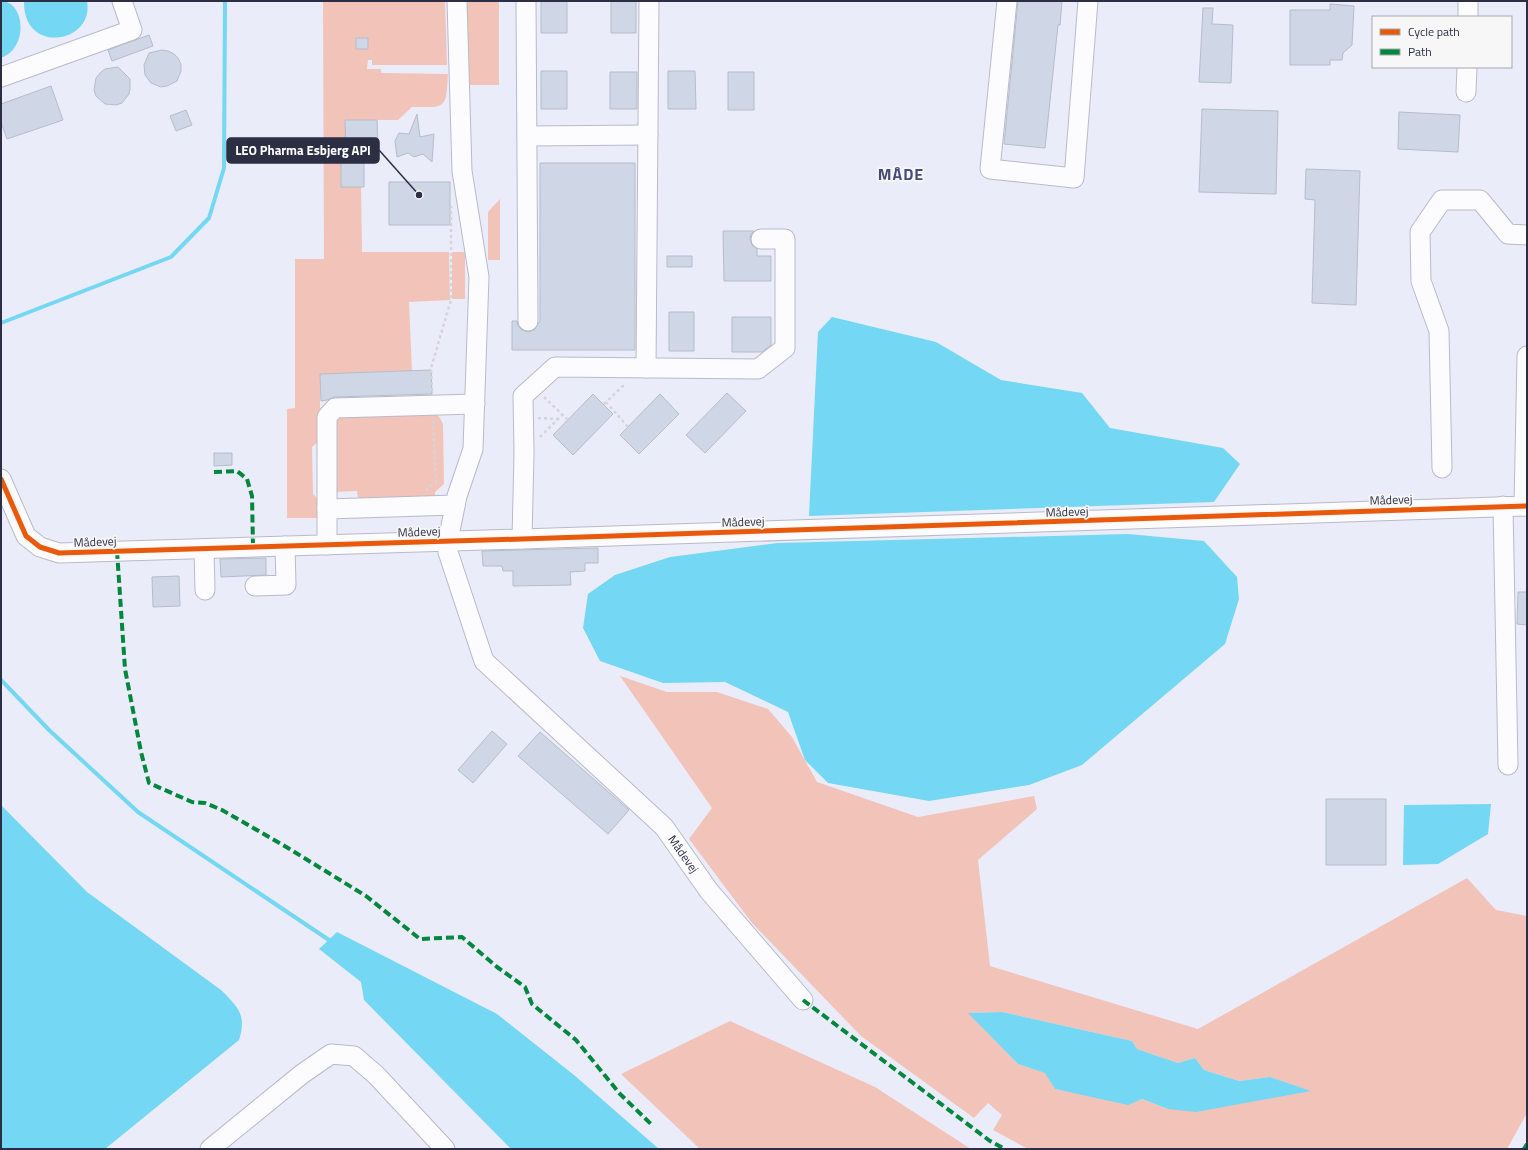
<svg xmlns="http://www.w3.org/2000/svg" width="1528" height="1150" font-family="'Titillium Web',sans-serif">
	<style>
		.green { fill: #f2c3b9; fill-rule: evenodd }
		.water { fill: #74d7f3 }
		.lines { fill: none; stroke-linecap: round; stroke-linejoin: round }
		.stream { stroke: #74d7f3; stroke-width: 4 }
		.building { fill: #cfd7e6; stroke: #b5bcca }
		.minor-casing { stroke: #b8baca; stroke-width: 21 }
		.path { stroke: #d4d4d9; stroke-width: 2.5; stroke-dasharray: 3 3; stroke-linecap: butt }
		.minor { stroke: #fcfcfe; stroke-width: 19 }
		.quiet { stroke: #00873e; stroke-width: 4; stroke-dasharray: 8 4; stroke-linecap: butt }
		.cycleway-casing { stroke: #f7f7f7; stroke-width: 8 }
		.cycleway { stroke: #e8590c; stroke-width: 5 }
		.labels { text-anchor: middle; stroke-width: 3.5; stroke-linejoin: round; paint-order: stroke }
		.street-label { font-size: 12px; fill: #2c2f44; stroke: #f7f7f7 }
		.district-label { font-size: 16px; font-weight: bold; letter-spacing: 1px; fill: #464a79; stroke: #f7f7f7 }
		.leader { fill: none; stroke: #2c2f44; stroke-width: 1.5 }
		.callout-dot { fill: #2c2f44; stroke: #f7f7f7; stroke-width: 1.5 }
		.callout { fill: #2c2f44; stroke: #2c2f44; stroke-width: 1.5 }
		.callout-label { font-size: 13px; text-anchor: middle; font-weight: bold; fill: #fff }
	</style>
	<rect width="100%" height="100%" fill="#eaecf9"/>
	<path class="green" d="M323 1H445L447 65H372V60H368L367 69H381V73L448 74C446 110 446 107 412 107L398 120H346V144H365L364 154H341V187H361L362 252H449L450 300 409 302 412 371 320 374V440L312 447 313 494 320 501V518H287V409L295 408V259H324Z
		M466 1H499V85H467Z
		M500 199V260H488V212Z
		M452 252H465V299H452Z
		M436 414 440 418 443 424 444 484 435 492V497L358 500 357 491 333 492 334 424 340 416Z
		M620 676 667 692H717L768 709 792 737 817 782 918 817 1034 796 1037 809 978 860 990 966 1198 1029 1467 878 1496 910 1527 916V1113L1507 1149H1028L993 1130 1002 1115 988 1103 974 1118 861 1036 752 923 689 839 712 808ZM1002 1012 1132 1041 1137 1049 1178 1063 1195 1058 1204 1070 1239 1081 1270 1077 1310 1091 1168 1109 1142 1099 1128 1104 1055 1089 1046 1073 1018 1064 969 1013Z
		M730 1021 875 1087 971 1149H700L621 1074Z"/>
	<path class="water" d="M1 1C25 1 29 48 1 58Z
		M24 1H87C95 43 23 56 24 1Z
		M832 317 936 342 1001 380 1082 393 1110 428 1223 448 1240 464 1214 502 809 516 818 332Z
		M1128 534 1204 541 1237 577 1239 599 1225 644 1082 765 1029 785 929 801 828 783 805 760 788 712 725 682 663 683 600 661 583 628 588 594 615 575 670 557 778 543Z
		M1491 804 1488 834 1438 864 1403 865 1404 805Z
		M1 805 87 892 221 990C238 1007 247 1015 239 1040L105 1149H1Z
		M337 932 497 1014 574 1075 659 1149H511L364 1000 361 982 319 949Z
		M1002 1012 1132 1041 1137 1049 1178 1063 1195 1058 1204 1070 1239 1081 1270 1077 1311 1091 1196 1112 1168 1109 1142 1099 1128 1105 1055 1089 1045 1073 1018 1064 968 1013Z"/>
	<g class="lines">
		<path class="stream" d="M1 323 171 257 209 218 224 168 225 1
			M1 680 49 730 138 812 329 940"/>
	</g>
	<path class="building" d="M541 1H567V33H541Z
		M611 1H636V33H611Z
		M1018 1H1062L1060 25H1058L1045 148 1004 144Z
		M1330 4 1354 6 1352 45 1343 53 1342 60H1330V65H1290V10H1330Z
		M1203 8H1213L1212 24 1233 25 1231 83 1199 82Z
		M149 35 153 46 112 61 108 50Z
		M356 38H368V49H356Z
		M162 50 168 51 174 54 178 58 181 64V71L177 81 167 86 161 87 151 83 145 75 144 65 149 53Z
		M118 67 130 79V89L129 94 122 103 116 105 105 104 96 96 94 90 96 78 100 73 105 69Z
		M541 71H567V109H541Z
		M668 71H695L696 109H668Z
		M610 72H637V109H610Z
		M728 72H754V110H728Z
		M51 86 63 120 7 139 1 122V104Z
		M1202 109 1278 111 1276 194 1199 192Z
		M186 110 192 125 176 131 170 116Z
		M1399 112 1460 115 1458 152 1398 149Z
		M417 114 420 137 434 134 432 162 423 154 414 157 408 153 397 157 395 141 399 133 409 134Z
		M345 120H377L378 144H364V187H341V154H346Z
		M540 163H635V350H512V321H517L518 326 522 330 528 332 534 330 540 321Z
		M1306 169 1360 171 1356 305 1312 303 1315 200 1305 199Z
		M389 182H450V225H389Z
		M723 231H754L751 234 750 239 752 245 757 249V256H771V281H724Z
		M667 256H692V267H667Z
		M669 312H694V351H669Z
		M732 317H771V345L762 352H732Z
		M431 370 432 394 335 397 327 400 321 401 320 374Z
		M727 393 746 411 705 453 686 435Z
		M593 394 613 414 573 455 553 435Z
		M660 394 679 414 639 454 620 435Z
		M214 453H232V465L214 466Z
		M598 548V563H585V571L570 572 571 585 513 586V571H503L502 566H483L482 551Z
		M266 558V575L221 577 220 559Z
		M179 576 180 606 153 607 152 577Z
		M1518 592H1527V625L1517 624Z
		M492 731 507 744 473 783 458 770Z
		M540 732 629 810 608 834 518 756Z
		M1326 799H1386V865H1326Z"/>
	<g class="lines">
		<defs>
			<g id="minor">
				<path id="s1" d="M457 1 462 171 479 277 473 449 457 496 448 541V552L484 661 664 827 709 891 803 1000"/>
				<path d="M526 1 528 321"/>
				<path d="M1007 1 990 169 1074 178 1088 1"/>
				<path d="M1468 17V1"/>
				<path d="M1 77 132 30 122 1"/>
				<path d="M1466 92 1467 67"/>
				<path d="M527 136 648 135"/>
				<path d="M646 368 649 1"/>
				<path d="M1442 468 1439 331 1421 281 1420 232 1442 200H1480L1508 234 1527 235"/>
				<path d="M1 479 26 536 40 547 59 553 522 539 1527 506"/>
				<path d="M1503 506 1508 765"/>
				<path d="M1524 506 1527 356"/>
				<path d="M327 509V417L335 408 475 404"/>
				<path d="M522 539 524 453 523 396 555 367 758 369 785 348V239H761"/>
				<path d="M327 545V509L455 505"/>
				<path d="M204 549 205 590"/>
				<path d="M255 586 286 585 285 546"/>
				<path d="M210 1149 302 1074 331 1054 354 1056 376 1075 445 1149"/>
			</g>
		</defs>
		<use href="#minor" class="minor-casing"/>
		<path class="path" d="M432 391 431 368 451 300V207H450
			M544 397 568 420
			M606 402 628 427
			M604 404 625 384
			M538 418 557 419
			M540 437 562 415
			M427 491V489L436 482 433 420"/>
		<use href="#minor" class="minor"/>
		<path class="quiet" d="M214 472 237 471 247 479 252 496 253 547
			M117 551 125 669 141 752 149 783 192 802 205 803 222 810 288 848 366 896 420 939 462 937 497 967 525 987 532 1004 576 1040 620 1094 651 1124
			M803 1000 990 1141 1005 1149
			M1524 1149 1527 1144"/>
		<defs>
			<path id="cycleway" d="M1 479 26 536 40 547 59 553 522 539 1527 506"/>
		</defs>
		<use href="#cycleway" class="cycleway-casing"/>
		<use href="#cycleway" class="cycleway"/>
	</g>
	<g class="labels">
		<g class="street-label">
			<text transform="translate(1391 500) rotate(-2)" y="4">Mådevej</text>
			<text transform="translate(1067 512) rotate(-2)" y="4">Mådevej</text>
			<text transform="translate(743 522) rotate(-2)" y="4">Mådevej</text>
			<text transform="translate(419 532) rotate(-2)" y="4">Mådevej</text>
			<text transform="translate(95 542) rotate(-2)" y="4">Mådevej</text>
			<text dy="4" stroke="none"><textPath href="#s1" startOffset="949">Mådevej</textPath></text>
		</g>
		<g class="district-label">
			<text x="901" y="180">MÅDE</text>
		</g>
	</g>
	<path class="leader" d="M419 195L379 150"/>
	<circle class="callout-dot" cx="419" cy="195" r="4"/>
	<rect class="callout" x="227" y="138" width="152" height="25" rx="4"/>
	<g class="callout-label">
		<text x="303" y="155">LEO Pharma Esbjerg API</text>
	</g>
	<rect width="1528" height="1150" fill="none" stroke="#2c2f44" stroke-width="4"/>
	<rect x="1372" y="16" width="140" height="52" fill="#f7f7f7" stroke="#a6a7af"/>
	<rect x="1380" y="29" width="20" height="6" fill="#e8590c" stroke="#a6a7af"/>
	<text x="1408" y="36" font-size="12" fill="#2c2f44">Cycle path</text>
	<rect x="1380" y="49" width="20" height="6" fill="#00873e" stroke="#a6a7af"/>
	<text x="1408" y="56" font-size="12" fill="#2c2f44">Path</text>
</svg>
